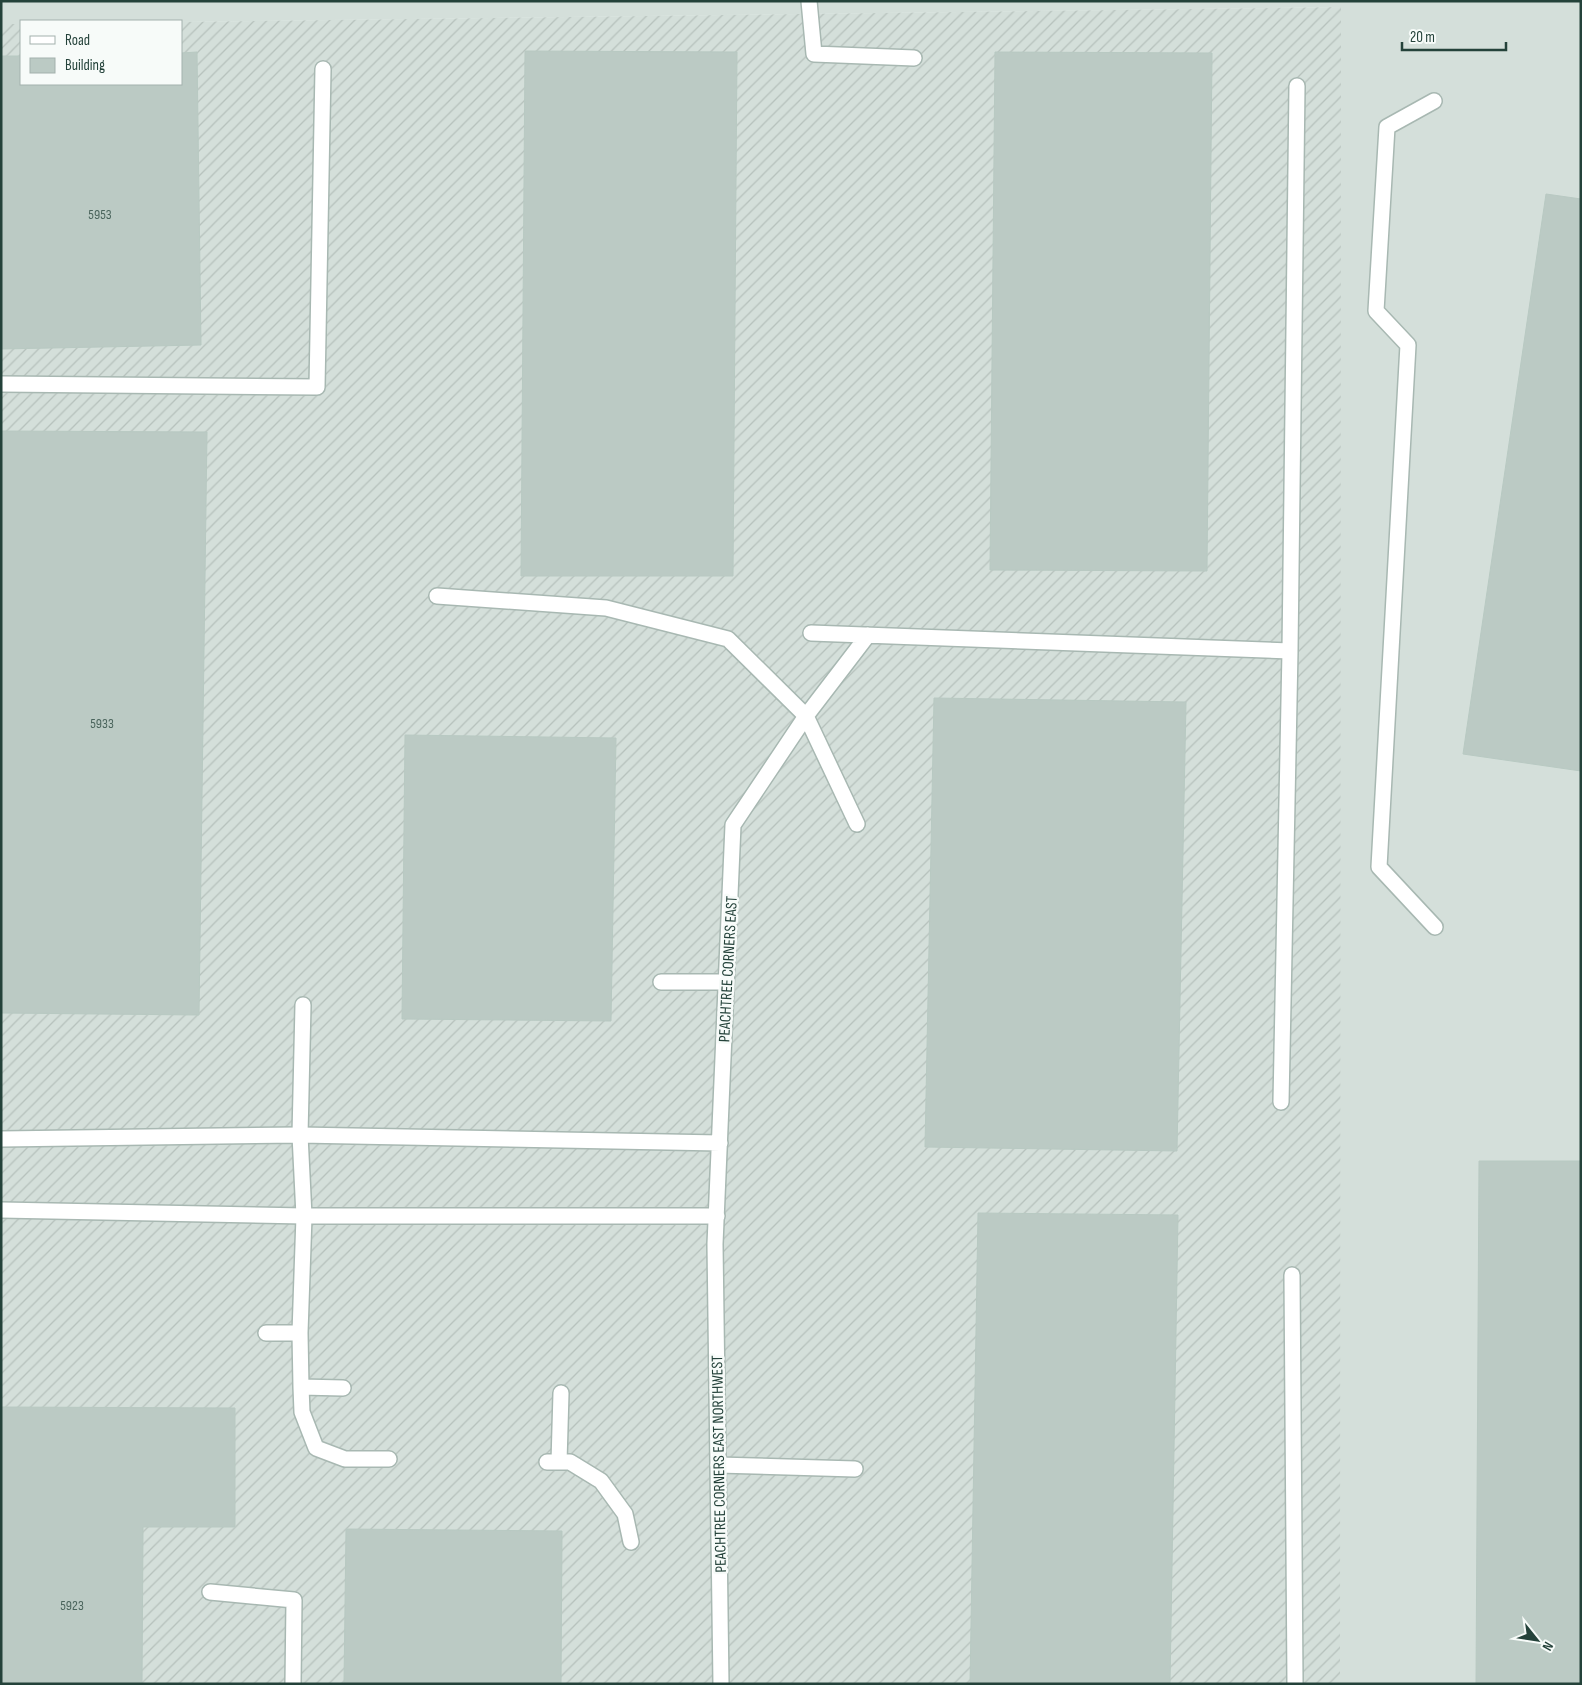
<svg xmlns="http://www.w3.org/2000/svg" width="1582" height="1685" font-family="'Sofia Sans Condensed',sans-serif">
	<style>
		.built { fill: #d4dfda }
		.industrial { fill: url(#industrial-furrows) }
		.building { fill: #bbcac4; stroke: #b8c9c2 }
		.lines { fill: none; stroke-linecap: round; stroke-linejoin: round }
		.lane-casing { stroke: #a8b8b2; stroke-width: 18 }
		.street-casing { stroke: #a8b8b2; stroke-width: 18 }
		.lane { stroke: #fff; stroke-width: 15 }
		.street { stroke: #fff; stroke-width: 15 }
		.labels { text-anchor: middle; stroke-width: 5; stroke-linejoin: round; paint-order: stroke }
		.number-label { font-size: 14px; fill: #4a645c }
		.street-label { font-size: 16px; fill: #24423a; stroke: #f7fbf9 }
	</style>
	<defs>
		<pattern id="industrial-furrows" width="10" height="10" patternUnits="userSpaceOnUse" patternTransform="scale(1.25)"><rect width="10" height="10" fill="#d4dfda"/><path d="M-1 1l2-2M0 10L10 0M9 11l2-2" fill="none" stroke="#b6c1bc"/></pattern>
	</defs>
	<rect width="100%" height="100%" fill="#e6efeb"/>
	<path class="built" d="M1 1H1581V1684H1340V7L181 22 21 21V24H1Z"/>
	<path class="industrial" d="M1341 7 1340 1684H1V24H21V84H181V22Z"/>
	<path class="building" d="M525 51 737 52 733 576H521Z
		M197 52 201 345 1 349V56H21V84H181V53Z
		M995 52 1212 53 1207 571 990 570Z
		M1546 194 1581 199V771L1463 754Z
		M1 431 207 432 199 1015 1 1013Z
		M934 698 1186 702 1177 1151 925 1147Z
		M405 735 616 738 611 1021 402 1019Z
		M1479 1161H1581V1684H1476Z
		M978 1213 1178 1215 1170 1684H970Z
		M1 1407 235 1408V1527H143L142 1684H1Z
		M346 1529 562 1531 561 1684H344Z"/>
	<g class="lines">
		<defs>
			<path id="lane" d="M809 1 814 54 914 58
				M1434 101 1387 127 1376 311 1408 345 1379 867 1435 927
				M1 384 317 387 323 69
				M437 596 606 608 728 639 806 716 857 824
				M811 633 1290 651 1281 1102
				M1290 651 1297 86
				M806 716 868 635
				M661 982H726
				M303 1005 300 1135 304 1216 300 1333 301 1387 302 1412 316 1448 345 1459H389
				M1292 1275 1295 1684
				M266 1333H300
				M301 1387 343 1388
				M547 1462H570L601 1481 625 1514 631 1542
				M559 1462 561 1393
				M718 1465 855 1469
				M210 1592 294 1600 293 1684"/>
			<path id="street" d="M1 1139 300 1135 720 1143
				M1 1210 304 1216H717
				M721 1684 715 1244 733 825 806 716"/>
		</defs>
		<use href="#lane" class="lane-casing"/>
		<use href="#street" class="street-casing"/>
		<use href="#lane" class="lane"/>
		<use href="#street" class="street"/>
	</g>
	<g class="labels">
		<g class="number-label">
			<text x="100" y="219">5953</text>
			<text x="102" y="728">5933</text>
			<text x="72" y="1610">5923</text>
		</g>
		<g class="street-label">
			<text transform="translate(727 969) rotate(-87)" y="6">PEACHTREE CORNERS EAST</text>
			<text transform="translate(718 1464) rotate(-91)" y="6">PEACHTREE CORNERS EAST NORTHWEST</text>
		</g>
	</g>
	<rect width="1582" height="1685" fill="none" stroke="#24423a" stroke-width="5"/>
	<rect x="20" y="20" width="162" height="65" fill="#f7fbf9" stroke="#a3b1ad"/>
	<rect x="30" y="36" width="25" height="8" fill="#ffffff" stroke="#a3b1ad"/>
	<text x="65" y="45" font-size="15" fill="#24423a">Road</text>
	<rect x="30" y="58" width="25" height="15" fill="#bbcac4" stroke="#a3b1ad"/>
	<text x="65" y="70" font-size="15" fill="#24423a">Building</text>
	<g transform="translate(1537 1640) rotate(120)" stroke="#f7fbf9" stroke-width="4" paint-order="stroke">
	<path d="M0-4L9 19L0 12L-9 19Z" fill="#24423a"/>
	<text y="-8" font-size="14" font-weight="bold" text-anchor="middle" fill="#24423a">N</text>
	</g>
	<path d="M1402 42v8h104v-8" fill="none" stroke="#24423a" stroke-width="2.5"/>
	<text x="1410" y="42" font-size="15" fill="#24423a" stroke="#f7fbf9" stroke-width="4" paint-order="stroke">20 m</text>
</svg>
